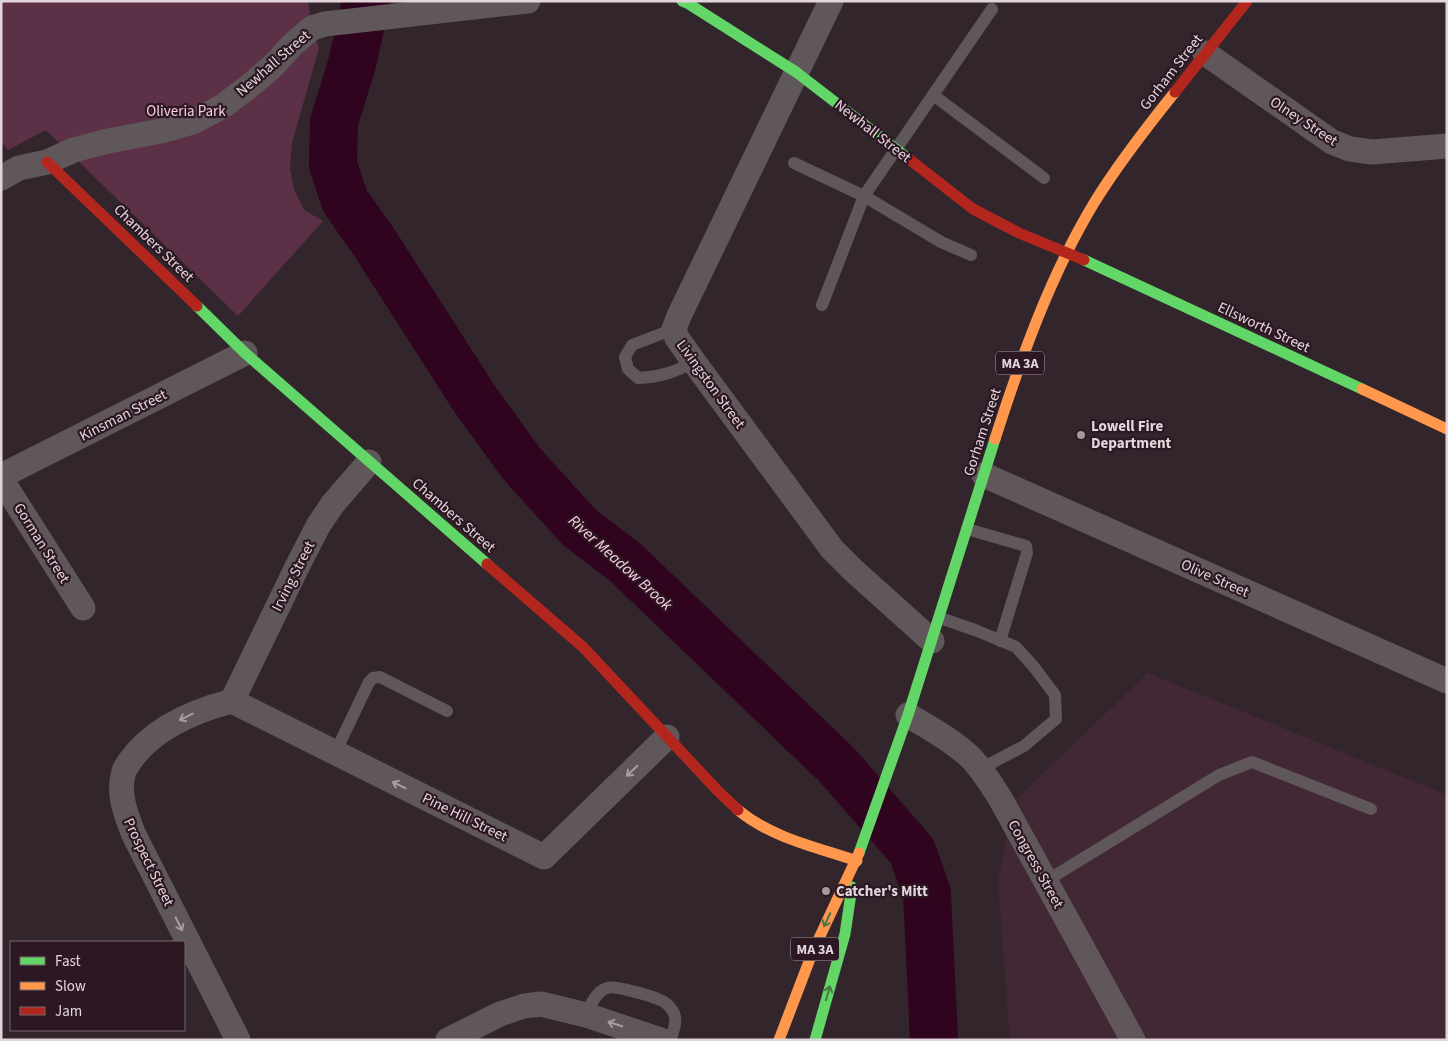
<svg xmlns="http://www.w3.org/2000/svg" width="1448" height="1041" font-family="'Source Sans 3',sans-serif">
	<style>
		.built { fill: #422835 }
		.green { fill: #5c3047 }
		.lines { fill: none; stroke-linecap: round; stroke-linejoin: round }
		.river { stroke: #30031e; stroke-width: 48 }
		.lane { stroke: #60575b; stroke-width: 12 }
		.street { stroke: #60575b; stroke-width: 25 }
		.fast { stroke: #63d668; stroke-width: 11 }
		.slow { stroke: #ff974d; stroke-width: 11 }
		.jam { stroke: #b3261e; stroke-width: 11 }
		.oneway { stroke: #a99ca2 }
		.oneway2 { stroke: #487745 }
		.poi-dot { fill: #a6989e; stroke: #2c1822; stroke-width: 2 }
		.labels { text-anchor: middle; stroke-width: 4.5; stroke-linejoin: round; paint-order: stroke }
		.shield { fill: #2c1822; stroke: #ad9ca4; stroke-width: 1 }
		.shield-label { font-size: 14px; font-weight: bold; fill: #e4d5dc }
		.street-label { font-size: 15px; fill: #e4d5dc; stroke: #2c1822 }
		.park-label { font-size: 15px; fill: #fbcee3; stroke: #2c1822 }
		.poi-label { font-size: 15px; font-weight: bold; fill: #e4d5dc; stroke: #2c1822; text-anchor: start }
		.water-label { font-size: 16px; font-style: italic; fill: #fed0e5; stroke: #2c1822 }
	</style>
	<rect width="100%" height="100%" fill="#32262c"/>
	<path class="built" d="M1148 673 1447 795V1040H1010L998 883 1012 803Z"/>
	<path class="green" d="M1 1H308L312 28 319 48 292 143 290 169 294 189 304 210 323 221 238 316 46 130 8 150 1 141Z"/>
	<g class="lines">
		<path class="river" d="M366 1 352 64 334 122 333 165 345 201 374 242 474 398 521 463 579 527 626 563 837 765 912 851 927 893 934 1040"/>
		<path class="lane" d="M933 95 992 9
			M794 163 864 196 941 242 971 255
			M822 305 864 196 933 95 1044 178
			M674 329 632 345 625 357 628 369 638 378C660 377 675 372 694 362
			M967 529 1026 546 1027 553 1000 641
			M940 618 975 630 1016 647 1034 667 1055 695 1056 719 1024 746 980 769
			M335 753 369 682 373 678 380 677 447 711
			M1046 881 1219 775 1252 762 1371 809
			M586 1015C590 1006 596 991 607 988 614 985 652 996 660 1000 664 1001 670 1006 672 1010 679 1019 673 1030 671 1040"/>
		<path class="street" d="M831 1 679 316 674 329 677 338 694 362 832 549 853 570 932 641
			M1205 53 1332 142 1350 149 1372 152 1447 146
			M1 178 19 168 47 162 74 150 108 141 161 131 193 122 223 106 252 84 275 64 292 45 312 28 325 24 528 1
			M984 475 1447 681
			M1 476 245 353
			M1 479 83 608
			M232 701 544 857 667 737
			M232 701C194 711 153 728 130 761 128 764 125 768 124 771 117 793 126 815 134 835L238 1040
			M232 701 297 567 318 526 332 505 369 462
			M908 715C929 728 952 740 970 757 982 769 991 784 1000 798L1133 1040
			M448 1040 500 1014 524 1006 541 1004 586 1015 661 1040"/>
		<path class="fast" d="M682 1 689 4 796 72 909 159
			M1084 260 1362 389
			M197 306 245 353 487 564
			M859 853 908 715 995 439
			M815 1040 845 934 852 887"/>
		<path class="slow" d="M1362 389 1447 429
			M995 439C1021 358 1050 276 1094 203 1118 164 1146 128 1175 92
			M738 810C772 838 816 847 857 861
			M779 1040 813 951 859 853"/>
		<path class="jam" d="M1175 92 1247 1
			M909 159 973 209 1019 233 1084 260
			M47 162 197 306
			M487 564 583 647 718 791 738 810"/>
	</g>
	<defs><path id="oneway-shaft" d="M-6 0H5M1.5-3L5.5 0L1.5 3" fill="none" stroke-width="1.6" stroke-linecap="round" stroke-linejoin="round" transform="scale(1.25)"/></defs>
	<g class="oneway">
		<use href="#oneway-shaft" transform="translate(186 717) rotate(153)"/>
		<use href="#oneway-shaft" transform="translate(632 771) rotate(136)"/>
		<use href="#oneway-shaft" transform="translate(399 785) rotate(-154)"/>
		<use href="#oneway-shaft" transform="translate(179 924) rotate(63)"/>
		<use href="#oneway-shaft" transform="translate(615 1024) rotate(-162)"/>
	</g>
	<g class="oneway2">
		<use href="#oneway-shaft" transform="translate(827 920) rotate(115)"/>
		<use href="#oneway-shaft" transform="translate(828 993) rotate(-74)"/>
	</g>
	<g class="poi-dot">
		<circle cx="1081" cy="435" r="5"/>
		<circle cx="826" cy="891" r="5"/>
	</g>
	<g class="labels">
		<g class="shield">
			<rect x="996" y="351.5" width="48" height="23" rx="4"/>
			<rect x="791" y="937.5" width="48" height="23" rx="4"/>
		</g>
		<g class="shield-label">
			<text x="1020" y="368">MA 3A</text>
			<text x="815" y="954">MA 3A</text>
		</g>
		<g class="street-label">
			<text transform="translate(273 63) rotate(-41)" y="5">Newhall Street</text>
			<text transform="translate(1171 72) rotate(-52)" y="5">Gorham Street</text>
			<text transform="translate(1304 121) rotate(33)" y="5">Olney Street</text>
			<text transform="translate(873 131) rotate(38)" y="5">Newhall Street</text>
			<text transform="translate(154 243) rotate(44)" y="5">Chambers Street</text>
			<text transform="translate(1264 327) rotate(25)" y="5">Ellsworth Street</text>
			<text transform="translate(711 384) rotate(54)" y="5">Livingston Street</text>
			<text transform="translate(123 415) rotate(-27)" y="5">Kinsman Street</text>
			<text transform="translate(982 432) rotate(-72)" y="5">Gorham Street</text>
			<text transform="translate(454 515) rotate(41)" y="5">Chambers Street</text>
			<text transform="translate(42 543) rotate(58)" y="5">Gorman Street</text>
			<text transform="translate(293 576) rotate(-63)" y="5">Irving Street</text>
			<text transform="translate(1215 578) rotate(24)" y="5">Olive Street</text>
			<text transform="translate(465 817) rotate(26)" y="5">Pine Hill Street</text>
			<text transform="translate(149 862) rotate(64)" y="5">Prospect Street</text>
			<text transform="translate(1036 864) rotate(61)" y="5">Congress Street</text>
		</g>
		<g class="park-label">
			<text x="186" y="116">Oliveria Park</text>
		</g>
		<g class="poi-label">
			<text x="1091" y="431">Lowell Fire<tspan x="1091" dy="17">Department</tspan></text>
			<text x="836" y="896">Catcher's Mitt</text>
		</g>
		<g class="water-label">
			<text transform="translate(621 562) rotate(42)" y="6">River Meadow Brook</text>
		</g>
	</g>
	<rect width="1448" height="1041" fill="none" stroke="#e4d5dc" stroke-width="5"/>
	<rect x="10" y="941" width="175" height="90" fill="#2c1822" stroke="#76646c"/>
	<rect x="20" y="957" width="25" height="8" fill="#63d668" stroke="#76646c"/>
	<text x="55" y="966" font-size="15" fill="#e4d5dc">Fast</text>
	<rect x="20" y="982" width="25" height="8" fill="#ff974d" stroke="#76646c"/>
	<text x="55" y="991" font-size="15" fill="#e4d5dc">Slow</text>
	<rect x="20" y="1007" width="25" height="8" fill="#b3261e" stroke="#76646c"/>
	<text x="55" y="1016" font-size="15" fill="#e4d5dc">Jam</text>
</svg>
